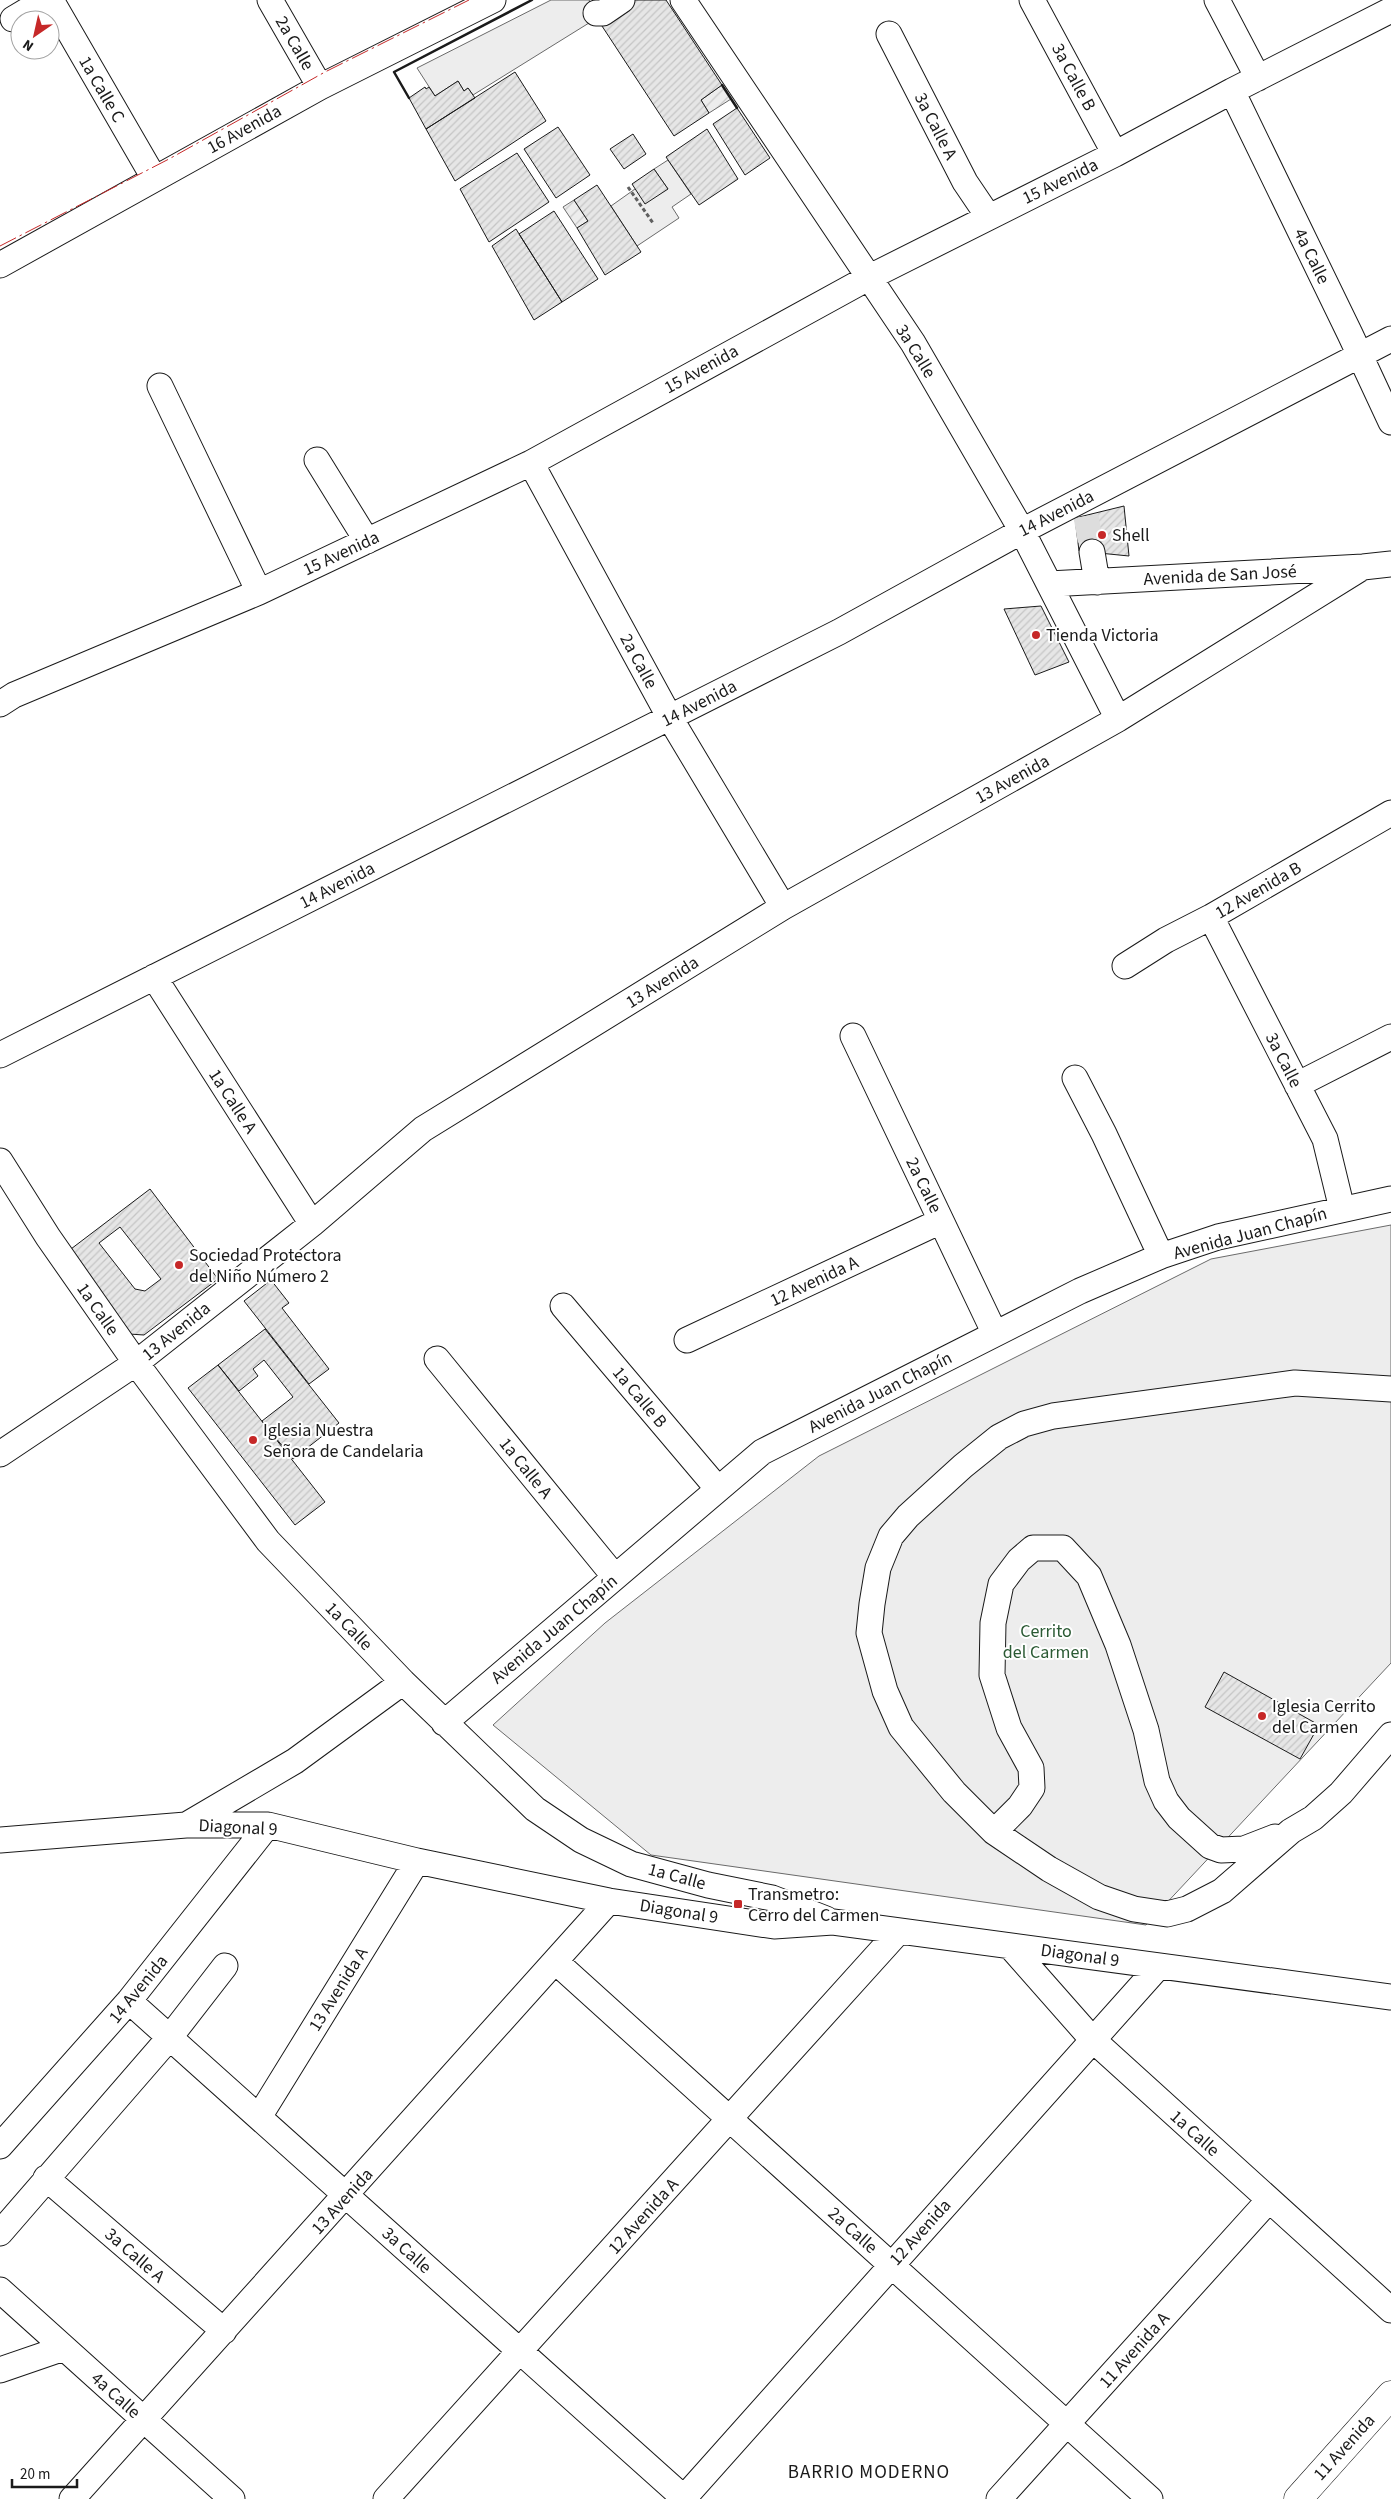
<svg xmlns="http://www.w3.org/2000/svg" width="1391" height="2499" font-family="'Source Sans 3',sans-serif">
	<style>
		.built { fill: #ededed; stroke: #6a6a6a }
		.garden { fill: url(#garden-furrows); stroke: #6a6a6a }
		.building { fill: url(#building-hatch); stroke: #1a1a1a; fill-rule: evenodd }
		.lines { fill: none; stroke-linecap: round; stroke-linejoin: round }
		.minor-tunnel { stroke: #ddd; stroke-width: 25; stroke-dasharray: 25 12; stroke-linecap: butt }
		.minor-casing { stroke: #1a1a1a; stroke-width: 27 }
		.major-casing { stroke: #1a1a1a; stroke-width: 29 }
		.path { stroke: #5f5f5f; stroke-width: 3; stroke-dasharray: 4 2.5; stroke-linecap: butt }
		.minor { stroke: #fff; stroke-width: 25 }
		.major { stroke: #fff; stroke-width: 28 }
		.wall { stroke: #1a1a1a; stroke-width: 2.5 }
		.power { stroke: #c62828; stroke-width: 1; stroke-dasharray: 18 4 2.5 4; stroke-linecap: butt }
		.poi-dot { fill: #c62828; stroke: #fff; stroke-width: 2 }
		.labels { text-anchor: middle; stroke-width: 4; stroke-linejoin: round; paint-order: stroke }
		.street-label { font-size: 18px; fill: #1a1a1a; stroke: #fff }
		.poi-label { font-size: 18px; fill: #1a1a1a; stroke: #fff; text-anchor: start }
		.park-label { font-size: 18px; fill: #2b5a34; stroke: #fff }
		.neighbourhood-label { font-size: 19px; letter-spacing: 1px; fill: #1a1a1a; stroke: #fff }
	</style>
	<defs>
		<pattern id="garden-furrows" width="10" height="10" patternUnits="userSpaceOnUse" patternTransform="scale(1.25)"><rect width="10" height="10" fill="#ededed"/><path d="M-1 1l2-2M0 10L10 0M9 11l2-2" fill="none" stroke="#cbcbcb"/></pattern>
		<pattern id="building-hatch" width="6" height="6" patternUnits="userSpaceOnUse" patternTransform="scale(1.25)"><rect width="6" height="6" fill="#e6e6e6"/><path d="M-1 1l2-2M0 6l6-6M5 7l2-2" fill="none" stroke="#c5c5c5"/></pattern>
	</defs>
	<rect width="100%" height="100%" fill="#fff"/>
	<path class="built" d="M551 0H589L596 10 597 18 473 95 468 88 464 91 458 81 435 96 417 68Z
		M668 160 691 194 672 207 679 218 637 246 611 206 635 189H668L654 169Z
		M1391 1225V1663L1146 1925 651 1855 493 1725 605 1623 819 1456 1211 1259Z"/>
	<path class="garden" d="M722 85 731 99 709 113 701 100Z
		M574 200 588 221 577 228 563 207Z"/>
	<path class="building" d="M635 0H666L722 85 701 100 709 113 674 136 600 23Z
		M515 72 546 121 455 181 426 129Z
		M458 81 464 91 468 88 475 98 426 129 409 98 425 87 426 89 429 87 435 96Z
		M737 108 770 158 745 175 713 124Z
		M558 127 590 175 556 198 524 149Z
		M707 129 738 179 699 205 666 157Z
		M633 134 646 154 624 169 610 149Z
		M517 153 549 202 489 242 460 189Z
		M654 169 668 189 645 204 632 184Z
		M597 185 641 252 605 275 577 228 588 221 574 200Z
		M554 211 598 279 562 302 519 234Z
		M516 229 562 302 534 320 492 246Z
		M1124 506 1129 556 1079 551 1075 518Z
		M1041 606 1069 662 1035 675 1004 609Z
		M150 1189 218 1279 144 1335 129 1334 67 1252ZM120 1227 161 1279 145 1291 135 1289 99 1243Z
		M271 1280 289 1303 282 1308 329 1369 309 1384 244 1301Z
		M265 1329 339 1423 293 1459 262 1421 293 1397 264 1360 253 1369 258 1376 239 1391 218 1365Z
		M218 1365 325 1502 295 1525 188 1388Z
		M1224 1672 1319 1725 1300 1759 1205 1707Z"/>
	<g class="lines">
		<path class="minor-tunnel" d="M1086 516 1092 552"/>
		<defs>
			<path id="minor" d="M51 0 154 178
				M270 0 320 87
				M683 0 913 343 1022 531 1118 719
				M1032 0 1115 154
				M1217 0 1258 78
				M596 13H603L622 0
				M13 19 45 0
				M889 34 965 182 988 216
				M1232 91 1350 334 1391 422
				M0 265 320 87 493 0
				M160 386 259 592
				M317 460 367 541
				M531 463 670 718 783 907
				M1092 552 1097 582
				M1049 584 1363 567 1391 564
				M0 704 14 695 259 592 531 463 868 278 1115 154 1232 91 1391 10
				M1211 917 1325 1139 1342 1209
				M1125 966 1166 940 1211 917 1391 813
				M154 977 312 1224
				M853 1036 995 1334
				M0 1055 839 632 1022 531 1391 339
				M1075 1078 1104 1134 1161 1256
				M1297 1085 1391 1037
				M0 1161 48 1237 136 1363 268 1541 403 1682 535 1809 581 1840 631 1864 708 1885 772 1898 826 1919
				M563 1306 718 1489
				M687 1340 941 1221
				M437 1359 615 1577
				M1391 1389 1295 1383 1053 1416 1024 1424 999 1437 963 1466 908 1516 891 1536 878 1568 872 1604 869 1633 885 1691 901 1727 954 1792 994 1832 1049 1869 1099 1897 1134 1909 1167 1914 1187 1909 1222 1891 1291 1831 1313 1818 1341 1793 1391 1735
				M0 1454 136 1363 312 1224 423 1129 783 907 1118 719 1363 567
				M444 1723 762 1452 1080 1291 1161 1256 1218 1237 1391 1199
				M188 1824 295 1761 403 1682
				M994 1832 1020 1806 1032 1788 1031 1768 1009 1728 992 1675 993 1623 1001 1584 1019 1560 1033 1548H1063L1089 1576 1118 1645 1146 1730 1157 1781 1166 1801 1179 1818 1210 1846 1221 1850 1244 1849 1275 1837
				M0 1840 186 1825H268L417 1861 609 1901 774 1926 833 1922 1391 1997
				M1010 1946 1092 2039 1391 2310
				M556 1962 1150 2499
				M129 2001 685 2499
				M259 2117 417 1861
				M0 2146 129 2001 268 1825
				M46 2178 224 2331
				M0 2233 170 2037 225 1966
				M0 2290 232 2499
				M0 2370 64 2348
				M72 2499 609 1901
				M386 2499 899 1931
				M683 2499 1159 1966
				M999 2499 1269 2200"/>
			<path id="major" d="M1298 2499 1391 2395"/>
		</defs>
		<use href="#minor" class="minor-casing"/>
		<use href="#major" class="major-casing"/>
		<path class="path" d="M628 187 653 223"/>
		<use href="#minor" class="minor"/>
		<use href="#major" class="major"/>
		<path class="wall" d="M722 85 737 108
			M409 98 394 72 532 0"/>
		<path class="power" d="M0 246 169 159 325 72 469 0"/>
	</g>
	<g class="poi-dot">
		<circle cx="1102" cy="535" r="5"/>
		<circle cx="1036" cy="635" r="5"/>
		<circle cx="179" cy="1265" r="5"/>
		<circle cx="253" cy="1440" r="5"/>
		<circle cx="1262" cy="1716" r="5"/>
		<rect x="733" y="1899" width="10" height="10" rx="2.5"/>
	</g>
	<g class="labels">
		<g class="street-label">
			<text transform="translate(295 43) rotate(60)" y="6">2a Calle</text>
			<text transform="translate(1074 77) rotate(62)" y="6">3a Calle B</text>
			<text transform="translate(102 89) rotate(60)" y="6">1a Calle C</text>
			<text transform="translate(936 126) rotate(63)" y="6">3a Calle A</text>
			<text transform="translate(244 129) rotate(-29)" y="6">16 Avenida</text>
			<text transform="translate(1060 181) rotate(-26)" y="6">15 Avenida</text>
			<text transform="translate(1312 256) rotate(64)" y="6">4a Calle</text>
			<text transform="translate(916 351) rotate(58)" y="6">3a Calle</text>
			<text transform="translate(701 369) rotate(-29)" y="6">15 Avenida</text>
			<text transform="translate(1056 513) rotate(-27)" y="6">14 Avenida</text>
			<text transform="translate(341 553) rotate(-25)" y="6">15 Avenida</text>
			<text transform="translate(1220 575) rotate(-3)" y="6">Avenida de San José</text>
			<text transform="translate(639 661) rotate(62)" y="6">2a Calle</text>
			<text transform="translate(699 703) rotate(-27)" y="6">14 Avenida</text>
			<text transform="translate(1012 779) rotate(-29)" y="6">13 Avenida</text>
			<text transform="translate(337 885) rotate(-27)" y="6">14 Avenida</text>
			<text transform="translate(1258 890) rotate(-30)" y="6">12 Avenida B</text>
			<text transform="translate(662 982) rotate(-32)" y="6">13 Avenida</text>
			<text transform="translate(1284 1060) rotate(63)" y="6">3a Calle</text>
			<text transform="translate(233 1101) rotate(57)" y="6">1a Calle A</text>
			<text transform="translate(924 1185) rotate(64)" y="6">2a Calle</text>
			<text transform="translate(1250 1233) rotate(-15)" y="6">Avenida Juan Chapín</text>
			<text transform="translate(814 1281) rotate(-25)" y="6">12 Avenida A</text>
			<text transform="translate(98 1309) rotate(55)" y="6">1a Calle</text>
			<text transform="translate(176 1331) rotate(-39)" y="6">13 Avenida</text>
			<text transform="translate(880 1392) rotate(-27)" y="6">Avenida Juan Chapín</text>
			<text transform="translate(640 1397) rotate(50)" y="6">1a Calle B</text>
			<text transform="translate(526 1468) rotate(51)" y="6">1a Calle A</text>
			<text transform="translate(349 1626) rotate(46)" y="6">1a Calle</text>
			<text transform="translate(554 1629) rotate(-40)" y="6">Avenida Juan Chapín</text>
			<text transform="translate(238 1827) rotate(3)" y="6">Diagonal 9</text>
			<text transform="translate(677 1876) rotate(15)" y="6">1a Calle</text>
			<text transform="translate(679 1911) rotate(9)" y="6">Diagonal 9</text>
			<text transform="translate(1080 1955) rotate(8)" y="6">Diagonal 9</text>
			<text transform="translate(138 1989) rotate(-51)" y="6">14 Avenida</text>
			<text transform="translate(338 1989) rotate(-58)" y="6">13 Avenida A</text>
			<text transform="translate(1195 2133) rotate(42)" y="6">1a Calle</text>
			<text transform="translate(342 2201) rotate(-48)" y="6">13 Avenida</text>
			<text transform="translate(643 2216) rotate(-48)" y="6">12 Avenida A</text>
			<text transform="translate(853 2230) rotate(42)" y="6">2a Calle</text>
			<text transform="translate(920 2232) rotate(-48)" y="6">12 Avenida</text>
			<text transform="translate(407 2250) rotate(42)" y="6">3a Calle</text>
			<text transform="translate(135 2255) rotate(41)" y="6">3a Calle A</text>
			<text transform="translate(1134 2350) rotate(-48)" y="6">11 Avenida A</text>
			<text transform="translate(116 2395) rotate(42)" y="6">4a Calle</text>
			<text transform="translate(1344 2447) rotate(-48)" y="6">11 Avenida</text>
		</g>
		<g class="poi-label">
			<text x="1112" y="541">Shell</text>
			<text x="1046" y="641">Tienda Victoria</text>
			<text x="189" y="1261">Sociedad Protectora<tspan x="189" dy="21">del Niño Número 2</tspan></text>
			<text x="263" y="1436">Iglesia Nuestra<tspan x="263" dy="21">Señora de Candelaria</tspan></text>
			<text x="1272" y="1712">Iglesia Cerrito<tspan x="1272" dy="21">del Carmen</tspan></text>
			<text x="748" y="1900">Transmetro:<tspan x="748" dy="21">Cerro del Carmen</tspan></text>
		</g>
		<g class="park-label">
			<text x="1046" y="1637">Cerrito<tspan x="1046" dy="21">del Carmen</tspan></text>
		</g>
		<g class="neighbourhood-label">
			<text x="869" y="2478">BARRIO MODERNO</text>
		</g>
	</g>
	<g transform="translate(35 35) rotate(214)"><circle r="24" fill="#ffffff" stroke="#a3a3a3"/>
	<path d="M0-4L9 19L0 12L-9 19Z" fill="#c62828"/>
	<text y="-8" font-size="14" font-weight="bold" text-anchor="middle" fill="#1a1a1a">N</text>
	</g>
	<path d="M12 2479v8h65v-8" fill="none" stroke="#1a1a1a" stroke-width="2.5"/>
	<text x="20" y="2479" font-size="15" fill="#1a1a1a" stroke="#ffffff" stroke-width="4" paint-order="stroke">20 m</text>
</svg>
